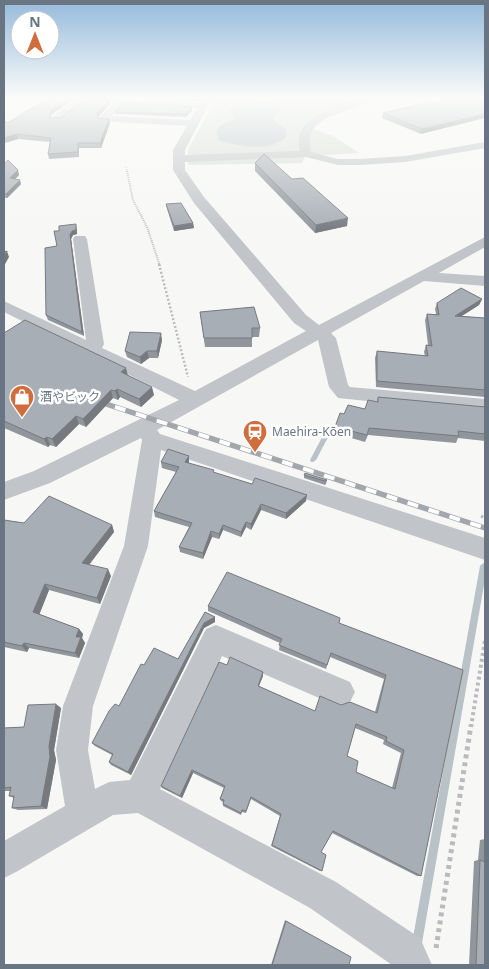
<svg xmlns="http://www.w3.org/2000/svg" width="489" height="969" font-family="'Noto Sans','Noto Sans JP',sans-serif">
	<style>
		.green { fill: #d7dcd5 }
		.water { fill: #b9c2c7 }
		.lines { fill: none; stroke-linecap: round; stroke-linejoin: round }
		.stream { fill: #b9c2c7; fill-rule: evenodd }
		.path-far5 { stroke: #b9bbbe; stroke-width: 1; stroke-dasharray: 1 1; stroke-linecap: butt }
		.path-far4 { stroke: #b9bbbe; stroke-width: 2; stroke-dasharray: 1 1; stroke-linecap: butt }
		.path-far3 { stroke: #b9bbbe; stroke-width: 2.5; stroke-dasharray: 2 2; stroke-linecap: butt }
		.path-far2 { stroke: #b9bbbe; stroke-width: 3; stroke-dasharray: 2.5 2.5; stroke-linecap: butt }
		.path-far1 { stroke: #b9bbbe; stroke-width: 4; stroke-dasharray: 3 3; stroke-linecap: butt }
		.path { stroke: #b9bbbe; stroke-width: 5; stroke-dasharray: 4 4; stroke-linecap: butt }
		.minor { fill: #c1c4c8; fill-rule: evenodd }
		.rail-casing { stroke: #a3a7ad; stroke-width: 5.5 }
		.rail { stroke: #fff; stroke-width: 4; stroke-dasharray: 11; stroke-linecap: butt }
		.wall { fill: #90969c; fill-rule: evenodd }
		.shaded-wall { fill: #767a7f }
		.building { fill: #a8aeb5; stroke: #767a7f; fill-rule: evenodd }
		.labels { text-anchor: middle; stroke-width: 5; stroke-linejoin: round; paint-order: stroke }
		.poi-label { font-size: 12px; fill: #6a7583; stroke: #fff; text-anchor: start }
	</style>
	<rect width="100%" height="100%" fill="#f7f8f5"/>
	<path class="green" d="M216 98H367L335 110 309 127 335 137 359 153 326 155 306 154 302 163 188 165V150Z"/>
	<path class="water" d="M266 102H274L281 109 274 116V120L286 130 287 136C271 153 238 146 219 140L216 133 219 126 234 119 230 111 232 106Z"/>
	<g class="lines">
		<path class="stream" d="M330 426 333 428 316 460 313 462H311L310 460 327 428Z
			M484 563H485V579L422 943 421 947 417 948 413 947 412 943 480 566 482 564Z"/>
		<path class="path-far5" d="M126 167 127 172"/>
		<path class="path-far4" d="M127 171 133 200 147 227 160 266"/>
		<path class="path-far3" d="M159 264 188 377"/>
		<path class="path-far2" d="M481 516 485 518"/>
		<path class="path-far1" d="M471 727 485 640"/>
		<path class="path" d="M436 948 471 725"/>
		<path class="minor" d="M78 98H129L200 103 202 98H212L185 150V155L300 151C298 144 298 138 301 131 311 113 352 97 372 98 352 116 301 112 311 152L338 159H360L405 156 485 142V148L405 162 360 165H338L306 157 185 162V170L204 197 306 315 319 325 485 237V247L439 273 485 276V286L424 281 331 333 336 338 348 385 350 387 485 399V413L338 398 329 387 318 340 157 430 160 434 485 538V560L161 450 148 546 93 706 88 750 95 789 109 782 130 780 206 629 216 625 350 682 355 692 350 702 340 707 222 656 160 789 336 882 420 938 432 965H392L310 908 138 813 113 815 16 872 4 878V841L65 806 56 750 63 706 124 546 142 440 141 438 50 483 4 500V482L34 471 179 400 4 312V301L86 340 73 239 75 236H85L87 239 104 344 102 348 195 391 306 331 294 323 194 203 173 170V150L187 126 100 121V117L114 102 88 100 60 121H52V117ZM123 103 197 108 190 120 112 116Z"/>
		<defs>
			<path id="rail" d="M94 400 485 528"/>
		</defs>
		<use href="#rail" class="rail-casing"/>
		<use href="#rail" class="rail"/>
	</g>
	<path class="wall" d="M46 98H75L51 115V118H60L110 104 98 117V118L110 123 101 148H79V157L49 159 48 154 50 142 18 139 4 143 9 122 47 99Z
		M154 98H199L197 101Z
		M447 98 421 134 382 118 383 113Z
		M192 110 186 117 116 114 115 112Z
		M255 163 292 179 347 226 315 233 255 171Z
		M4 164 19 175 15 179 21 184 7 198H4Z
		M166 204 193 223 194 228 174 231 167 209Z
		M77 228V234L73 235 71 239 84 336 48 320 46 315 57 246Z
		M482 299 479 305 462 316 485 318V397L376 387 375 358 377 351 425 356 424 352 426 345H428L425 320 427 314H436L435 309 437 303Z
		M200 312 260 328 259 337H252V347H205Z
		M4 333 127 375 154 395 141 407 120 397 118 400 113 398 86 427 79 424 56 447 50 445 48 447 4 428Z
		M162 340 158 358H149L141 364 127 357 125 351Z
		M378 397 485 407V441L458 438 456 443 368 435 365 442 334 433 335 427 344 414 365 409 377 402Z
		M189 456V463L215 473 306 501 286 519 261 510 251 530 246 527 241 537 223 530 219 539 212 537 203 559 180 552 179 547 189 527 155 517 154 511 176 472 162 468 161 462Z
		M304 475 327 480 326 484 325 485 304 478Z
		M4 520 24 523 112 525 114 532 89 564 111 576 100 604 49 590 39 614 79 629 83 634 82 638 85 643 79 658 29 648 27 652 4 647Z
		M208 606 339 623 463 670 421 876H417L332 833 321 852 322 871H320L271 846 280 816 251 799 246 813 242 812 241 815 223 806V802L221 801 220 799 224 788 193 773 182 798 162 788 161 786 227 665 263 672V676L259 686 314 711 341 705 375 712 384 679 330 657 326 669 279 650 280 643 208 611ZM355 728 384 740 383 744 401 753 392 788 356 772 347 756Z
		M205 612 215 617V622L204 628 131 775 111 765 109 762 112 755 95 746 92 743 119 706 144 665 178 659Z
		M61 708 54 750 56 760 47 809 18 810 12 808 14 798 9 796 10 791H4V728L24 727Z
		M485 839V965H469L474 861 478 860 480 840Z
		M285 920 349 964 351 965H271Z"/>
	<path class="shaded-wall" d="M69 98H75L51 115V122L50 118V111Z
		M109 100 110 104 98 117 99 122 97 113Z
		M192 107V110L186 117V114Z
		M485 114V118L421 134 422 129Z
		M109 119 110 123 101 148 100 143Z
		M17 134 18 139 4 143V138Z
		M18 170 19 175 11 183 10 178Z
		M20 180 21 184 7 198 6 194Z
		M348 218 347 226 315 233 316 225Z
		M193 223 194 228 174 231V226Z
		M76 224 77 234 73 235 71 239 84 336 82 332 70 235Z
		M7 251 9 257 4 266V257Z
		M482 299 479 305 452 322 455 316Z
		M161 333 162 340 158 358 157 351Z
		M147 351 149 358 141 364 140 357Z
		M126 368 128 376 121 372Z
		M152 387 154 395 141 407 139 399Z
		M117 389 120 397 118 400 115 391Z
		M111 390 113 398 86 427 83 419Z
		M76 416 79 424 56 447 52 439Z
		M47 437 50 445 48 447 44 439Z
		M189 456V462L186 468 185 462Z
		M307 495 306 501 286 519V513Z
		M261 504V510L251 530V524Z
		M246 522V527L241 537V532Z
		M112 525 114 532 86 569 82 563Z
		M223 525V530L219 539V534Z
		M211 531 212 537 203 559V553Z
		M108 569 111 576 100 604 97 598Z
		M45 584 49 590 38 618 33 612Z
		M215 617V622L204 628 131 775 128 772 204 623Z
		M79 629 83 634 82 638 85 643 79 658 75 653 76 637Z
		M24 643 29 648 27 652 22 646Z
		M263 672V676L257 690 258 686Z
		M56 704 61 708 54 750 56 760 47 809 41 806 49 746Z
		M192 770 193 773 182 798 180 796Z"/>
	<path class="building" d="M48 98H69L50 111V118H60L88 98 109 100 97 113 98 118 109 119 100 143H78V152L48 154 51 138 17 134 4 138V122H9Z
		M447 98H485V114L422 129 383 113Z
		M123 102 192 107 186 114 115 112Z
		M264 154 292 179 303 178 348 218 316 225 255 163Z
		M8 160 18 170 10 178 20 180 6 194 4 193V164Z
		M181 203 193 223 174 226 166 204Z
		M76 224V230L72 231 70 235 82 332 46 315 45 248 57 246 54 231H59V226Z
		M7 251 4 257V252Z
		M461 288 482 299 455 316 485 318V390L377 381V351L428 356 426 345 432 346 427 314 439 315 437 303Z
		M254 307 260 328H252V338H204L200 312Z
		M25 320 126 368 121 372 152 387 139 399 117 389 115 391 111 390 83 419 76 416 52 439 47 437 44 439 4 421V333Z
		M130 332 161 333 157 351H147L140 357 125 351Z
		M378 397 485 407V434L458 431 459 436 369 428 367 435 335 427 340 413 344 414 348 405 365 409 368 400 378 402Z
		M168 449 189 456 185 462 214 470 213 472 252 484 255 478 307 495 286 513 261 504 251 524 246 522 241 532 223 525 219 534 211 531 203 553 179 547 192 523 154 511 179 467 161 462Z
		M305 473 327 480 325 481 304 475Z
		M49 496 112 525 82 563 108 569 97 598 45 584 33 612 79 629 76 637H81L75 653 24 643 22 646 4 642V520L24 523Z
		M227 572 340 618 339 623 463 670 421 876 333 831 321 852 326 855 322 871 272 845 281 814 251 797 246 811 242 810 241 813 223 804 224 800 220 799 225 786 192 770 180 796 161 786 219 662 227 665 230 657 263 672 258 686 315 711 320 696 341 705 350 702 377 713 386 675 331 653 327 665 279 645 282 639 208 606ZM356 724 387 737 386 741 404 750 395 789 356 772 358 761 347 756Z
		M205 612 215 617 204 623 128 772 109 762 113 754 92 743 109 711 115 704 119 706 141 664 144 665 154 648 178 659Z
		M56 704 49 746 50 757 41 806 12 808 14 796H9L11 787 4 788V728L24 727 28 705Z
		M485 855V965H476L480 860 485 862Z
		M286 921 351 957 349 965H350H272Z"/>
	<linearGradient id="sky" x2="0" y2="1"><stop stop-color="#95badb"/><stop offset="0.42" stop-color="#fbfcfa"/><stop offset="1" stop-color="#fbfcfa" stop-opacity="0"/></linearGradient>
	<rect width="489" height="234" fill="url(#sky)"/>
	<defs>
		<symbol id="shop-pin" viewBox="-11 -11 22 30"><path d="M0 17L-7.5 6A9.5 9.5 0 1 1 7.5 6Z" fill="#d16d3c" stroke="#fff"/><path d="M-5-2.5h2.3a2.7 3.5 0 0 1 5.4 0H5L5.5 6h-11ZM-1.5-2.5h3a1.5 2.3 0 0 0-3 0Z" fill="#fff"/></symbol>
		<symbol id="station-pin" viewBox="-11 -11 22 30"><path d="M0 17L-7.5 6A9.5 9.5 0 1 1 7.5 6Z" fill="#d16d3c" stroke="#fff"/><path d="M-3-6H3Q5-6 5-4V2Q5 4 3 4L4.5 6H3L1.5 4h-3L-3 6H-4.5L-3 4Q-5 4-5 2V-4Q-5-6-3-6ZM-3.5-4v3h7v-3ZM-3.5 1v1.5H-2V1ZM2 1v1.5H3.5V1Z" fill="#fff"/></symbol>
	</defs>
	<g fill-rule="evenodd">
		<use href="#shop-pin" x="8" y="383" width="28" height="38"/>
		<use href="#station-pin" x="241" y="418" width="28" height="38"/>
	</g>
	<g class="labels">
		<g class="poi-label">
			<text x="40" y="401">酒やビック</text>
			<text x="272" y="436">Maehira-Kōen</text>
		</g>
	</g>
	<rect width="489" height="969" fill="none" stroke="#6a7583" stroke-width="10"/>
	<g transform="translate(35 35)"><circle r="24" fill="#ffffff" stroke="#c3c8cd"/>
	<path d="M0-4L9 19L0 12L-9 19Z" fill="#d16d3c"/>
	<text y="-8" font-size="14" font-weight="bold" text-anchor="middle" fill="#6a7583">N</text>
	</g>
</svg>
